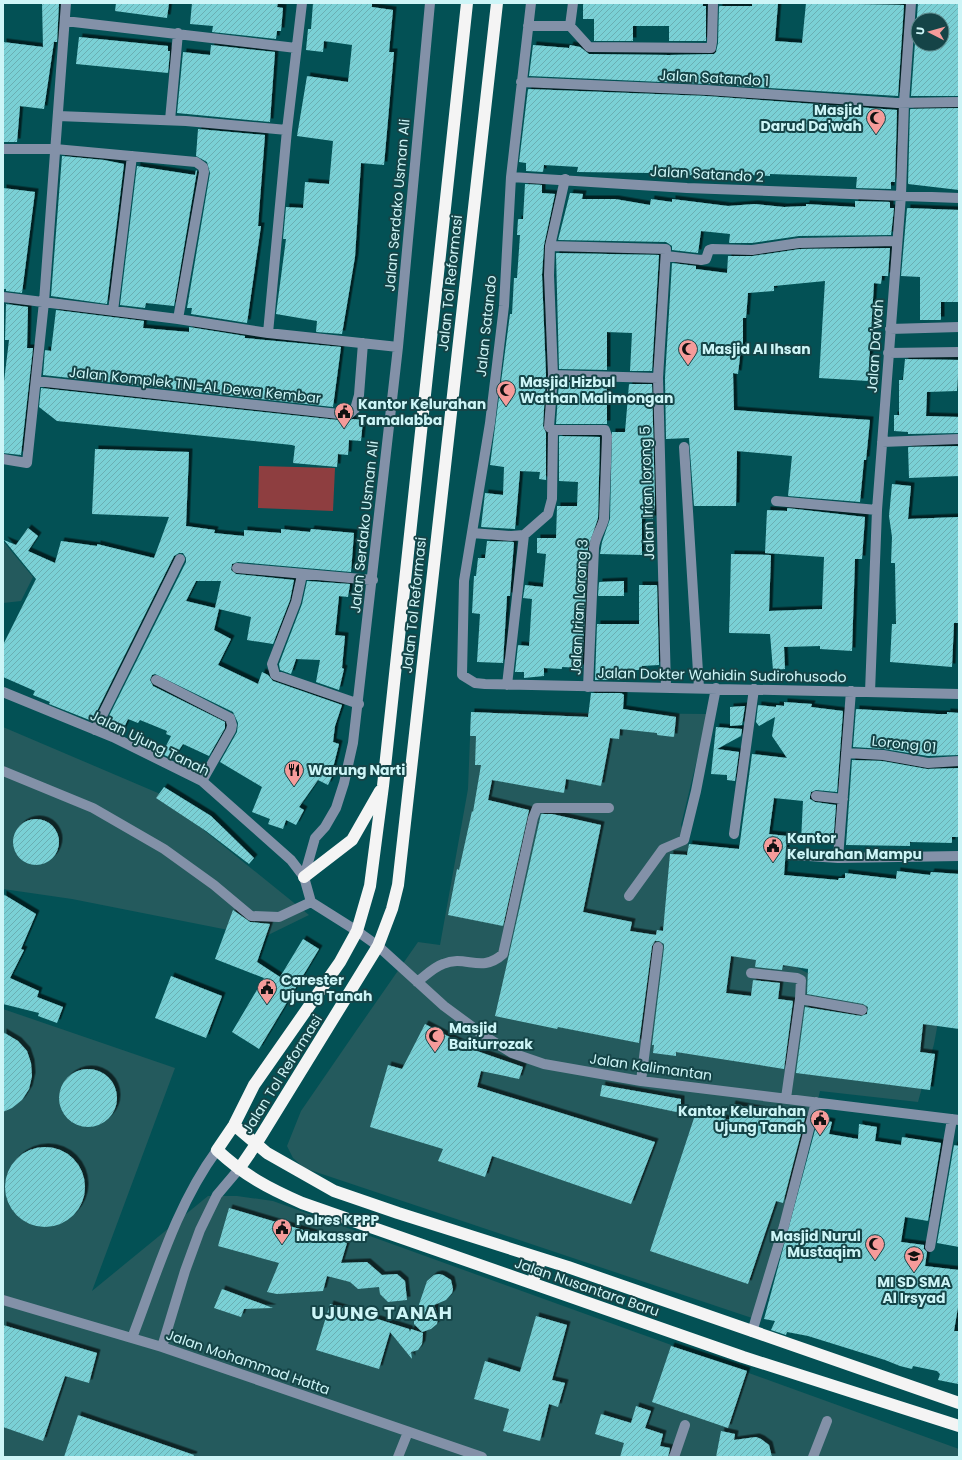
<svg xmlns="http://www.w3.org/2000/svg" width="962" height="1460" font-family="Poppins,sans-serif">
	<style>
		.built { fill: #245a5d }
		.pitch { fill: #8e3e40 }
		.building { fill: url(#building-hatch); fill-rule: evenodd; filter: url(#shadow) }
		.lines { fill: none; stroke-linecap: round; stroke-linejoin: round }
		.minor { stroke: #8391a8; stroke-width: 10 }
		.highway { stroke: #f4f4f4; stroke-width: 12 }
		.labels { text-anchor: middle; stroke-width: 4; stroke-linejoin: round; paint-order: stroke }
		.street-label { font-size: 14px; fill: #cdf5f7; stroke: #154447 }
		.poi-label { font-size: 14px; font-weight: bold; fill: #cdf5f7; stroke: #154447; text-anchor: start }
		.district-label { font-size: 18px; font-weight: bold; letter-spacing: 1px; fill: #cdf5f7; stroke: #154447 }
	</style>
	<defs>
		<pattern id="building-hatch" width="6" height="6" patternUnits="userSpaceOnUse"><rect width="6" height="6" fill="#7ad0d5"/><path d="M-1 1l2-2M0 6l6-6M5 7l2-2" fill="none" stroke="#6baeb2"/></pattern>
		<filter id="shadow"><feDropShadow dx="3.5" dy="-3.5" stdDeviation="0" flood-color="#0009"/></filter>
	</defs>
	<rect width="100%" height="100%" fill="#035155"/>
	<path class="built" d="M3 541 33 577 21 601 3 603Z
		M471 712 708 714 681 825 690 849 794 966 817 978 959 910 934 1044 918 1102 820 1091 804 1160 752 1318 304 1168 293 1158 287 1146 301 1111 356 1031 418 942 440 945 468 789Z
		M3 727 158 793 309 915 264 937 72 899 3 889Z
		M3 1009 175 1068 92 1291 208 1196H237L273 1201 959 1449V1457H3Z"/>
	<path class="pitch" d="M259 466 335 468 333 511 258 508Z"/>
	<path class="building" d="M42 3H59L57 42H54L44 109 20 106 17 142H3V42L43 47Z
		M116 3H169L167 18 115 11Z
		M192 3H278L277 7 283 8 281 31H277L276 39 212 32 213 26 190 24Z
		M313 3H372V7L393 10 389 52H394L384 165 361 163 355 257 342 334 316 332 317 321 276 314 286 239H283L286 207 303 208 305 182 329 184 333 141 297 136 307 76 348 82 352 45 324 41 323 52 306 50 308 29H311Z
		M583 3H703V6H706V41H669V26H633V41H594V19H583Z
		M752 3H778L775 41 802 43 806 3 904 5 898 96 706 84 529 76 533 45 569 48 570 45 580 47 589 54 669 55 714 54 716 52 718 43 719 6H752Z
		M918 3H959V96H911ZM918 20H942V44H918Z
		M79 37 168 46V51H170L168 73 76 64Z
		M211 45 275 52 270 122 177 113 183 52 210 55Z
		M528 89 706 96 897 110 895 182H891V189L856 188 857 177 770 174V176L750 175V177L683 175V172L650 170V173L577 172 578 167 544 165 543 172 526 171V163L519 162Z
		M959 108V190L908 184 910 109Z
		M198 129 265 135 258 226H261L247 323 191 314 192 308H187L210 173 207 162 196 156Z
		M62 156 104 160 124 164 107 304 51 296Z
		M137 166 195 175 196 170 197 171 174 306 146 303 145 308 120 305Z
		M525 184 542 185V193L555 194 544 245 542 275 546 375 543 426 546 433V480L539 479 540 472 520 471 515 529 481 527 485 493 503 495 504 467 490 465 510 314H512L514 278H517L520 235H517L518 219H523Z
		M3 188 35 192 22 293 6 291V289H3Z
		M570 193 583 194 582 199H615L650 205 651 199 672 202V199L728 206 755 204 784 207 806 206V204L855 207V201L890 202V208H894L891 235 799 236 752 243H729L730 234 701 231 698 253 672 250V246L666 242 558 240Z
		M907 208 959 210V302H941V320H920V277L901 276Z
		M890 248 888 276H882L881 284 874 283 868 381 819 378 825 281 774 286V291L748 293 746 318H743V348H741L738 374 733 373 734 410 870 420 866 460H864L860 502 788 496 792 456 737 451 736 506H694L689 438 666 439 665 378 672 263 696 266V269L727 273 728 256H753L800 249Z
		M556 253 659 255 652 371H630L632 333 607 332V370L559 369Z
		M6 304 28 307 27 348H33L21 455 3 453V390L9 340H5Z
		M56 310 144 321 143 328 189 332V327L245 336V338L341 347 333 407 43 375 45 350 51 351Z
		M905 359 959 360 957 391 927 392 926 416 959 417V433L908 434V432L894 431V415H899V380H903Z
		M559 382 607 383V424H556Z
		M629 384H652L655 504 653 519H642V555L600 554 602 542 610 519 612 432H625Z
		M41 388 347 421 353 419 363 420 361 441 349 440 348 455 338 454 337 467 293 463 295 446 292 445 57 421 39 407Z
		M559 436 600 437 598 518 588 548 582 668 562 667V669L544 668V676L524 678V672H515L518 645 529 646 532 599 523 598 525 585 543 587 546 554 537 553V538H556L557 506H577L578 482 559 481Z
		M959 446V476L909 478 908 447Z
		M95 449 189 452 186 526 215 530 214 533 244 536V530L281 533V529L310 532 311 529 354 533 351 572 238 562 232 564 231 570 236 574 294 580 290 600 273 644 247 640 251 617 219 609 214 630 231 639 218 665 258 684 262 672 268 675 273 681 342 705 335 726 333 742 339 744 333 768 335 770 328 785 318 780 299 807 304 810 296 825 286 820 283 829 268 824 270 819 252 812 262 787 220 762 237 732 238 723 233 712 155 674 152 675 150 680 153 686 225 722V728L209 756 183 744 173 759 162 754 171 736 166 734 167 731 140 720 138 723 128 719 121 734 104 726 186 562V558L183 553H179L174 556 92 721 49 704 50 702 33 695 35 691 3 677V645L36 579 4 540 16 545 28 528 38 536 28 551 55 563 61 541 97 546V544L154 558 169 517 92 514ZM196 581H221L215 608 186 601Z
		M892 484 911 486 908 519 959 517V623H954L952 667 890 662 892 624H896L895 563H891L892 537 889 516Z
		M787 508 865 517 862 559H855L852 651 820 649V646L784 647 785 669 773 670 770 634 729 633 731 554 771 555 769 611 822 609 824 557 765 553 767 510 787 511Z
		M487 541 514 542 510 596H507L503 663 477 662 480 614 472 613 474 576H476L478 558H485Z
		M307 581 350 584 348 597 339 596 335 635 345 636 342 668 344 669 339 690 316 682 320 660 296 659 291 674 280 670 279 664 302 604Z
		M624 581V596H598L599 582Z
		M639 585H657L659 665 642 666V670H622V680H595L597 624H639Z
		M591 693H621L624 695 623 709 676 717 674 737 657 735V733L620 729 619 739 610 738 601 786 566 779 564 793 492 780 488 800 529 810 503 926 448 915 457 869 459 870 472 811 473 812 481 765H475L476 736H470L471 712 588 717Z
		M784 702 812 704 811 707 843 711 837 792 816 790 811 792 810 796V799L815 802 836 805 833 844 801 841 803 801 774 798 769 834 787 836 784 875 838 880 839 878H845V873L896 879 897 871 930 875 931 872 959 874V1029L923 1024 920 1052 935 1054 930 1090 796 1073 805 1007 861 1016 867 1014 868 1007 863 1004 807 994 808 969 783 965 782 970 755 967 756 960 731 956 726 993 751 996 753 980 780 983 778 999 793 1001 784 1069 676 1052V1056L653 1053 654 1045H652L664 948V944L659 941H655L652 946 639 1043 558 1027 557 1029 495 1016 541 814H552L601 825 583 912 632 922 630 931 656 935 657 930 663 931 670 854 687 855 689 844 739 849 752 754 787 758 772 736 775 717 759 726 756 722 758 705 776 707V705L784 706Z
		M745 706 742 725 730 726V707Z
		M856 709 937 714H947V712L959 713V755L928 756 884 749 853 747Z
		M716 727 742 729 741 736 717 749 739 752 735 781 727 780V775L711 774Z
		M852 760 882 761 927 769 959 768V837H952V843L910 842V846L846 845Z
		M164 787 211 816 254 858 249 864 206 831 156 798Z
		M13 842a23 23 0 1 1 46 0a23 23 0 1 1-46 0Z
		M3 894 36 914 21 949 24 950 10 978 39 991 37 997 63 1007 57 1023 38 1016 39 1013 3 1004Z
		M233 910 250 922 270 924 257 962 280 977 303 939 319 949 259 1049 232 1032 264 978 215 959Z
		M171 976 222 996 206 1038 155 1018Z
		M425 1024 474 1050 523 1067 519 1079 481 1071 477 1087 655 1142 631 1204 492 1156 485 1177 438 1161 443 1149 370 1127 388 1065 402 1069Z
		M3 1032 18 1041 27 1051 31 1063 32 1076 29 1089 22 1100 12 1108 3 1112Z
		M59 1098a29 29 0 1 1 58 0a29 29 0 1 1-58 0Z
		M602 1085 681 1099V1113L600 1096Z
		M732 1104 805 1118 783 1203 776 1201 748 1284 650 1251 697 1109 729 1120Z
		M818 1119 832 1122 829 1134 858 1139 859 1124 877 1127 875 1141 901 1145 902 1137 941 1143 928 1221 905 1217 901 1242 924 1245V1249L927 1252 925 1266 959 1270V1301L954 1331H959L958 1384 938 1380 940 1374 937 1371 913 1366 912 1369 900 1366 885 1360 808 1336 787 1332 786 1335 771 1330 775 1321 764 1319Z
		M954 1145 959 1146V1247L937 1243Z
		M5 1187a40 40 0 1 1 80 0a40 40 0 1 1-80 0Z
		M229 1208 347 1243 341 1263 367 1262 382 1275 397 1274 405 1281 407 1300 388 1302 380 1294 379 1287 358 1289 350 1282 327 1276 323 1291 277 1294 267 1292 279 1263 218 1246Z
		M439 1274 443 1275 451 1280 453 1289 452 1293 446 1300 434 1305 438 1316 437 1324 431 1329 422 1332 414 1324V1319L427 1281 434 1275Z
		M222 1289 273 1308 244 1309 241 1317 214 1308Z
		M330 1304 409 1329 410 1332 411 1329 423 1333 422 1344 418 1350 411 1352 412 1359 390 1332 379 1369 316 1350Z
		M536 1316 567 1325 552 1380 565 1383 558 1407 549 1404 540 1441 503 1431 509 1409 474 1399 485 1361 520 1372Z
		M3 1325 97 1353 89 1383 65 1376 43 1441 3 1427Z
		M671 1346 747 1371 728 1428 652 1402Z
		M636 1406 651 1411 645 1428 663 1434 660 1446 670 1448 668 1457H620L624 1443 595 1434 601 1414 631 1423Z
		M78 1415 194 1455 193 1457H64Z
		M721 1431 735 1434 734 1440 756 1437 761 1439 769 1445 772 1457H716Z"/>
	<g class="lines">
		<path class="minor" d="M531 3 511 177 504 306 490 423 464 581 462 675 475 683 485 684 959 694
			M65 21 296 48
			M528 26H570L589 47 711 48 712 42 713 3
			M570 26 573 3
			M521 82 706 90 897 103 959 102
			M58 116 186 121 287 130
			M170 120 178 33
			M3 149H55L196 162 203 167 204 172 178 319
			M511 177 687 188 959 198
			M565 179 550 246 549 275 553 375 549 427 553 430H605L607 436 604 519C601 530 595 537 594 548L588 687
			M550 246 666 249 658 378 666 687
			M666 256 701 260 706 259 709 250 712 249 752 250 799 243 897 241
			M3 297 178 319 268 333 398 347
			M113 311 132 156
			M890 329 959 327
			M268 333 287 130 302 3
			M888 353 959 352
			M553 375 658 378
			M36 381 348 415 355 409 359 395 363 343
			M882 442 959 439
			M684 447 699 688
			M3 459 27 463 44 302 66 3
			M776 501 877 510
			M472 533 511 536 524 535 548 514 552 499 553 430
			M237 568 373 580
			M302 575 296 602 272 664 275 675 359 704
			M156 680 230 718 232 725 231 730 202 781
			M507 685 524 535
			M3 692 113 737 202 781 291 860 304 877 311 902 357 931 378 946 444 1006 486 1037 512 1053 544 1064 641 1081 959 1120
			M870 692 877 510 901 195 904 103 911 3
			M95 730 180 559
			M846 753 883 755 928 763 959 761
			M3 771 93 808 164 849 214 885 251 916 279 917 311 902
			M816 796 843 799
			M734 834 754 689
			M794 855 838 858 959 856
			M838 858 851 691
			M304 877 315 838 325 827 336 808 344 783 353 743 398 347 430 3
			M629 896 663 849 684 840 696 791 716 688
			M751 973 797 978 801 980 800 999 786 1098
			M417 982C425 976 434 967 443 964 466 954 481 974 503 954L533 818 537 808H609
			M800 999 862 1010
			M641 1081 658 947
			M930 1247 952 1119
			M3 1300 162 1347 482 1457
			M752 1332 784 1226 816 1102
			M132 1338C157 1273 176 1206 217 1150
			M162 1347 185 1271 200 1230 217 1195 239 1169
			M398 1457 408 1432
			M674 1457 685 1425
			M813 1457 827 1421"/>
		<path class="highway" d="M467 3 383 786 370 886 357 931 340 962 254 1085 234 1125 217 1150C245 1176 268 1188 302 1203L743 1357 959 1426
			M304 877 352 840 380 791
			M234 1125 267 1153 334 1191 398 1213 568 1267 959 1403
			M239 1169 256 1144 378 946 392 909 398 885 497 3
			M532 1283 541 1259"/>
	</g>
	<defs>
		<symbol id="mosque-pin" viewBox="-11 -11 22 30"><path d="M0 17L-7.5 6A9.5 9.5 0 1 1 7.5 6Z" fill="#f59b9a" stroke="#154447"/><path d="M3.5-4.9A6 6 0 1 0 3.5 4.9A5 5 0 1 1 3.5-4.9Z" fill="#111"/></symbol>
		<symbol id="civic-pin" viewBox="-11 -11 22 30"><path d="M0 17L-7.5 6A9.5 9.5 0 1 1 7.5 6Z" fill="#f59b9a" stroke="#154447"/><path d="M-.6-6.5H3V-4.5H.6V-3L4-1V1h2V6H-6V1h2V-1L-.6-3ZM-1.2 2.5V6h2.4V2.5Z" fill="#111"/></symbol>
		<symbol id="restaurant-pin" viewBox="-11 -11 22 30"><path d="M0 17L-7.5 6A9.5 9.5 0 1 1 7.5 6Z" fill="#f59b9a" stroke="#154447"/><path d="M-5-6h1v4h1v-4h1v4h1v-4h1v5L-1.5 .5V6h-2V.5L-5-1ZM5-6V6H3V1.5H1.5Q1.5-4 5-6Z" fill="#111"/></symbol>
		<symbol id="school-pin" viewBox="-11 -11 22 30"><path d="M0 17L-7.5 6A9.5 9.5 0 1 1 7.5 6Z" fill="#f59b9a" stroke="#154447"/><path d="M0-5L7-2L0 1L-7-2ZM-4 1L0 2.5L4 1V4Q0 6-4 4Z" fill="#111"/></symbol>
	</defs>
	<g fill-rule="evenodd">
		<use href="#mosque-pin" x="865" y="107" width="22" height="30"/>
		<use href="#mosque-pin" x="677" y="338" width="22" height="30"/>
		<use href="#mosque-pin" x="495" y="379" width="22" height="30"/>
		<use href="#civic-pin" x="333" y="401" width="22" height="30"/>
		<use href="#restaurant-pin" x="283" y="759" width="22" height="30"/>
		<use href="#civic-pin" x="762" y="835" width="22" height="30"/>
		<use href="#civic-pin" x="256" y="977" width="22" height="30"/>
		<use href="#mosque-pin" x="424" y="1025" width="22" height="30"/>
		<use href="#civic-pin" x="809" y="1108" width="22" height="30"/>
		<use href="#civic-pin" x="271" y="1217" width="22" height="30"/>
		<use href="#mosque-pin" x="864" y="1233" width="22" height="30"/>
		<use href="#school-pin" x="903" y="1245" width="22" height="30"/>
	</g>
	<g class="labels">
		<g class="street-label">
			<text transform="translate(714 78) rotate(3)" y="5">Jalan Satando 1</text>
			<text transform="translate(707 174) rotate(3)" y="5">Jalan Satando 2</text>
			<text transform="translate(397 205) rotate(-85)" y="5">Jalan Serdako Usman Ali</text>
			<text transform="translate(450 283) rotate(-84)" y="5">Jalan Tol Reformasi</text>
			<text transform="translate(486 326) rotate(-84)" y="5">Jalan Satando</text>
			<text transform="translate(875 346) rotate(-86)" y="5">Jalan Da'wah</text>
			<text transform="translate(195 385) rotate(6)" y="5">Jalan Komplek TNI-AL Dewa Kembar</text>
			<text transform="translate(647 493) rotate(-92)" y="5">Jalan Irian lorong 5</text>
			<text transform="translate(364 527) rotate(-84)" y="5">Jalan Serdako Usman Ali</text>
			<text transform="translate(414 605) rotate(-84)" y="5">Jalan Tol Reformasi</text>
			<text transform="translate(579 607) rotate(-87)" y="5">Jalan Irian Lorong 3</text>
			<text transform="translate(722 675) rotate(1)" y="5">Jalan Dokter Wahidin Sudirohusodo</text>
			<text transform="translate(150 743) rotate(26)" y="5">Jalan Ujung Tanah</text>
			<text transform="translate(904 744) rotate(6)" y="5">Lorong 01</text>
			<text transform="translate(651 1067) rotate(8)" y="5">Jalan Kalimantan</text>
			<text transform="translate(282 1074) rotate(-58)" y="5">Jalan Tol Reformasi</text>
			<text transform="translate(587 1287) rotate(19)" y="5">Jalan Nusantara Baru</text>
			<text transform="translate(248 1362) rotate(19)" y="5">Jalan Mohammad Hatta</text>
		</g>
		<g class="poi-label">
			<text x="862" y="115" text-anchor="end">Masjid<tspan x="862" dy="16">Darud Da'wah</tspan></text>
			<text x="702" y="354">Masjid Al Ihsan</text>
			<text x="520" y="387">Masjid Hizbul<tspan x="520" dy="16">Wathan Malimongan</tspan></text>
			<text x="358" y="409">Kantor Kelurahan<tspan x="358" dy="16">Tamalabba</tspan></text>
			<text x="308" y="775">Warung Narti</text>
			<text x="787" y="843">Kantor<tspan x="787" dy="16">Kelurahan Mampu</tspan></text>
			<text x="281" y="985">Carester<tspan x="281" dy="16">Ujung Tanah</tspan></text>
			<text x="449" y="1033">Masjid<tspan x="449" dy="16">Baiturrozak</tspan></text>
			<text x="806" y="1116" text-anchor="end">Kantor Kelurahan<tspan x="806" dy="16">Ujung Tanah</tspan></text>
			<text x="296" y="1225">Polres KPPP<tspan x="296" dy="16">Makassar</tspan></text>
			<text x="861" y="1241" text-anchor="end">Masjid Nurul<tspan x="861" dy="16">Mustaqim</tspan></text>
			<text x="914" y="1287" text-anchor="middle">MI SD SMA<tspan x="914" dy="16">Al Irsyad</tspan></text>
		</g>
		<g class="district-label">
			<text x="382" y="1319">UJUNG TANAH</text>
		</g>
	</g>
	<rect width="962" height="1460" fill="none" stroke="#cdf5f7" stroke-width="8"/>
	<g transform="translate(930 32) rotate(276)"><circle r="19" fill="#154447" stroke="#5f8b8d"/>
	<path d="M0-3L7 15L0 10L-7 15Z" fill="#f59b9a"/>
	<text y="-6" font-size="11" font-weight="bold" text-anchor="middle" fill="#cdf5f7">U</text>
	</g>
</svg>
